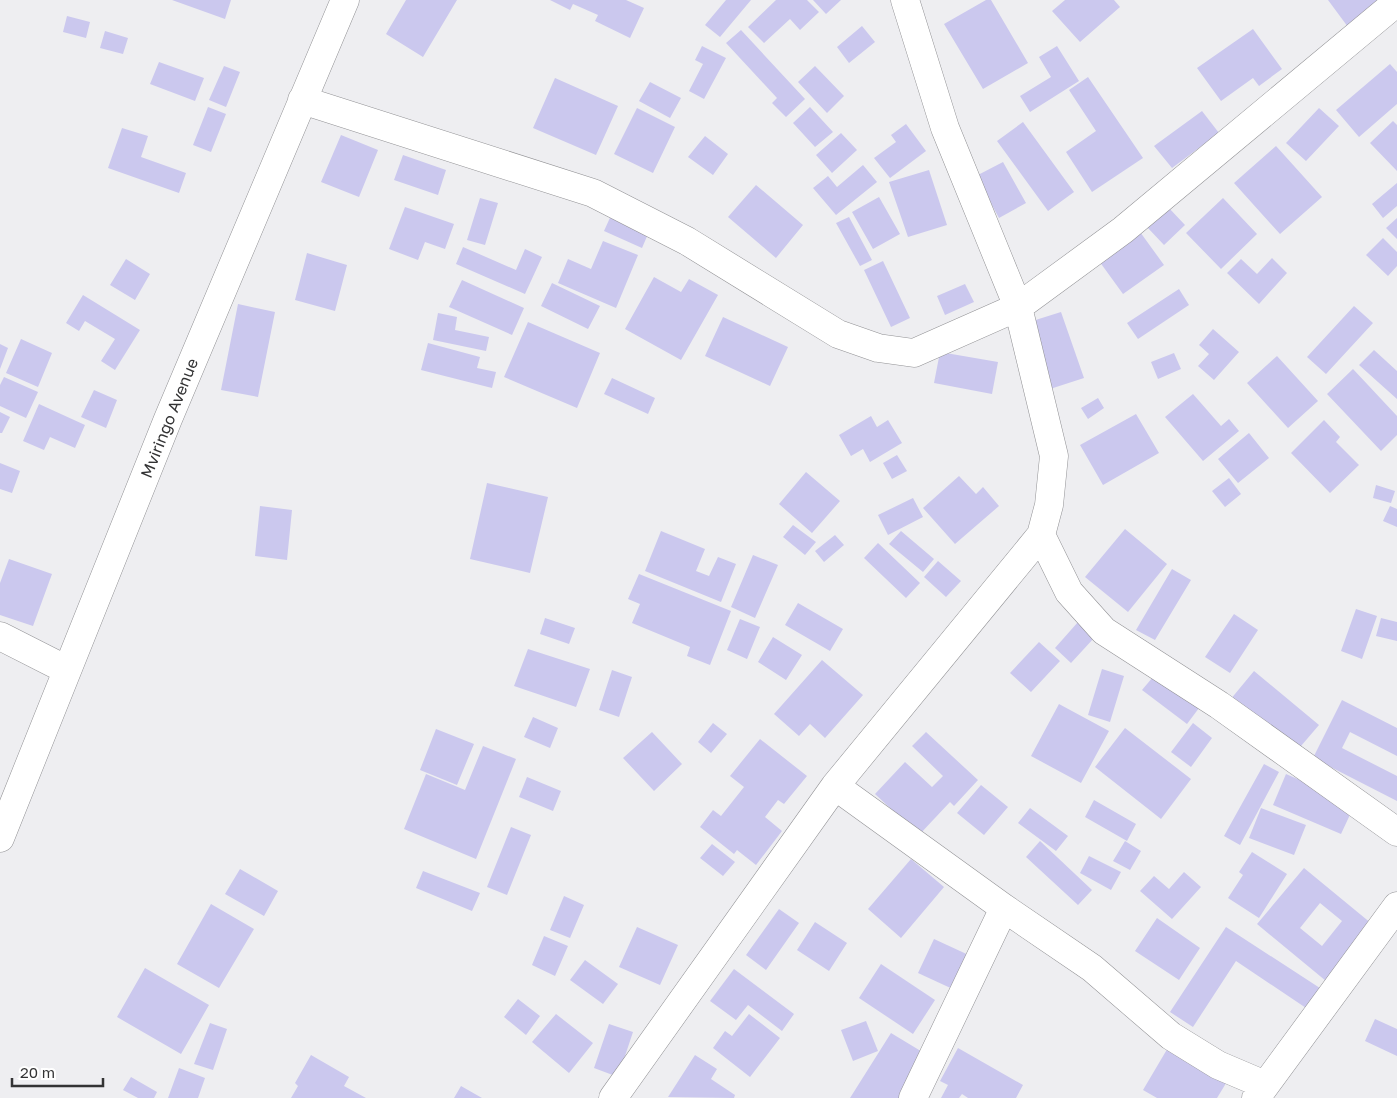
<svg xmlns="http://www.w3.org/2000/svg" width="1397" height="1098" font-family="'Golos Text',sans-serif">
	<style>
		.building { fill: #cbc8ee; fill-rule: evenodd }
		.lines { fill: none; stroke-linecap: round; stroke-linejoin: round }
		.minor-casing { stroke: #929295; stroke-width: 29 }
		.minor { stroke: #fff; stroke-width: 28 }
		.labels { text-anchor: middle; stroke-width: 5; stroke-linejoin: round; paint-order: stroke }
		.street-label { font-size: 16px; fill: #333334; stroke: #fff }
	</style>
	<rect width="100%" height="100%" fill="#eeeef1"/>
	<path class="building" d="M172 0H231L225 19Z
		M406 0H457L423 57 386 34Z
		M550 0H626L644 8 630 38 595 21 598 15 573 4 570 10Z
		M726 0H751L720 37 705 25Z
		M776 0H807L819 12 800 30 790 19 764 43 748 27Z
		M813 0H841L826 14Z
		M986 0H991L1028 63 983 89 944 24Z
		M1065 0H1114L1120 7 1080 42 1052 11Z
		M1328 0H1386L1348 27Z
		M67 16 90 22 86 38 63 32Z
		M862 26 875 42 849 63 837 47Z
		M1253 29 1282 69 1259 86 1253 78 1221 101 1197 68Z
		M741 30 805 99 786 117 772 103 777 98 726 43Z
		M105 31 128 38 123 54 100 48Z
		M702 46 726 58 704 99 689 91 703 64 695 60Z
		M1057 46 1079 81 1030 112 1020 96 1051 77 1039 57Z
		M159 62 204 78 195 101 150 84Z
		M1390 64 1397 72V104L1359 137 1336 110Z
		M224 66 240 72 226 107 209 100Z
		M815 66 844 96 827 113 798 82Z
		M1088 77 1143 158 1092 192 1066 152 1096 131 1069 90Z
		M555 78 618 106 596 155 533 128Z
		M650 82 681 98 670 118 639 101Z
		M208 107 226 114 211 152 193 145Z
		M810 107 833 132 815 147 793 123Z
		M637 108 675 127 653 173 614 154Z
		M1319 108 1339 126 1306 161 1286 143Z
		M1202 111 1219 133 1172 168 1154 146Z
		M1393 121 1397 125V171L1370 143Z
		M1023 122 1074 192 1048 211 997 141Z
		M906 124 926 151 890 178 874 158 896 142 891 135Z
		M122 128 148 136 141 157 186 173 179 193 108 168Z
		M841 133 857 150 832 173 816 155Z
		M341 135 378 150 359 197 321 182Z
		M705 136 728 154 713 175 688 157Z
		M1276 146 1322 197 1280 234 1234 183Z
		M403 155 446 170 438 195 394 180Z
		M1003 162 1026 203 999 218 976 176Z
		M863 165 877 182 836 215 813 188 828 176 837 187Z
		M929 170 947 225 908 237 889 182Z
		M1397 183V206L1383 218 1372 204Z
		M756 185 803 225 776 258 728 217Z
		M879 197 900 234 873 249 852 212Z
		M480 198 498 203 485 245 467 240Z
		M1223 198 1257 234 1221 269 1186 233Z
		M405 207 454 224 445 249 425 242 418 260 389 249Z
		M1168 207 1185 225 1164 245 1147 227Z
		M613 211 651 227 642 248 604 231Z
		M849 217 872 260 860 266 836 223Z
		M1397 218V239L1386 228Z
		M1135 225 1164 265 1123 294 1094 254Z
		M1383 238 1397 252V266L1388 276 1366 255Z
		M603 241 638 255 616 308 558 283 568 259 591 269Z
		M463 247 516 270 525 249 542 257 525 294 456 264Z
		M307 253 347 265 335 311 295 300Z
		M1272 258 1287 273 1259 304 1227 273 1241 259 1257 274Z
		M126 259 150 274 135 300 110 285Z
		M883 261 910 318 891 327 864 270Z
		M654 277 681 292 689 279 718 295 681 360 625 329Z
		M462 280 524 308 512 335 449 307Z
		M552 283 600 306 588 329 541 306Z
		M965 284 974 302 945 315 937 296Z
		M1179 289 1189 305 1138 339 1127 323Z
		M83 295 140 330 115 370 101 361 115 339 85 321 79 331 66 323Z
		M238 304 275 312 258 397 221 390Z
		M1354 306 1373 323 1326 374 1307 357Z
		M1061 312 1084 378 1050 389 1026 323Z
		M438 313 457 317 455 330 489 337 486 351 433 340Z
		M723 317 788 347 770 386 705 356Z
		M528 322 600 353 577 408 504 377Z
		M1213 329 1239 352 1214 380 1198 366 1209 354 1199 345Z
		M21 339 52 353 38 387 6 373Z
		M428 343 480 357 477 368 496 372 492 388 421 370Z
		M0 344 8 348 0 369Z
		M1374 350 1397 371V399L1359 365Z
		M940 352 998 362 992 394 934 383Z
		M1174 353 1181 369 1158 379 1151 362Z
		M1277 356 1318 401 1288 428 1247 383Z
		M1353 369 1397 416V435L1381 451 1327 394Z
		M4 377 38 392 26 418 0 406V385Z
		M612 378 655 398 648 414 604 394Z
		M94 390 117 400 106 428 81 417Z
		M1193 394 1221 426 1229 419 1239 431 1203 461 1165 417Z
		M1098 398 1104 408 1088 419 1081 408Z
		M39 404 85 425 75 448 50 437 44 450 23 441Z
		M0 412 10 417 2 433H0Z
		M1136 414 1159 453 1103 485 1080 445Z
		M871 416 877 427 888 420 902 443 870 462 863 449 851 456 839 435Z
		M1324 420 1340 437 1336 442 1359 465 1330 493 1291 453Z
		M1249 433 1269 458 1238 483 1218 459Z
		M897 455 907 471 892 479 883 463Z
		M0 463 20 471 12 493 0 489Z
		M806 472 840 501 812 533 779 504Z
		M959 476 976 494 983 487 999 506 955 544 923 508Z
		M1229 478 1241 494 1225 507 1212 491Z
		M487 483 548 497 530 573 470 559Z
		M1376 485 1395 491 1391 503 1373 498Z
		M913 498 923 517 888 535 878 515Z
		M260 506 292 510 287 560 255 556Z
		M1390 506 1397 509V527L1383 521Z
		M793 525 816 542 805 555 783 537Z
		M1125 529 1167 564 1128 612 1085 577Z
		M661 531 705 549 696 571 709 576 718 557 736 564 721 602 645 571Z
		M901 531 934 559 923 572 889 544Z
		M835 535 844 545 824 562 815 551Z
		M878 543 920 583 906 598 864 558Z
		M753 555 778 565 755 618 731 607Z
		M9 559 52 574 33 626 0 615V583Z
		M938 561 961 581 946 597 924 577Z
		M1172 569 1191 580 1155 640 1136 630Z
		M639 574 731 611 710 665 687 656 690 647 632 623 640 604 628 599Z
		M798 603 843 629 830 651 785 625Z
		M1356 609 1377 616 1362 659 1341 651Z
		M1234 614 1258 630 1230 673 1205 657Z
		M545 618 575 628 569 644 540 634Z
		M1381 618 1397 622V641L1376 636Z
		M740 619 760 627 747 659 727 650Z
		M1078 622 1094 638 1071 663 1055 648Z
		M773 637 802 655 786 680 758 662Z
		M1039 642 1060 661 1031 692 1010 673Z
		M528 649 590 669 576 707 514 686Z
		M822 660 863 695 825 738 810 724 799 736 774 714Z
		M1102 669 1124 676 1110 722 1088 715Z
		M612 670 632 677 619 717 599 710Z
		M1158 671 1202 704 1187 724 1142 690Z
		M1254 671 1319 725 1295 753 1230 700Z
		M1342 700 1397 728V756L1350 732 1342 748 1397 776V801L1313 758Z
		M1059 704 1109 731 1081 783 1031 756Z
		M533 717 558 728 550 748 524 737Z
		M713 723 727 734 711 753 698 742Z
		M1193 723 1212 738 1191 767 1171 752Z
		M1125 728 1191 779 1161 819 1095 767Z
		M436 729 474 744 457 785 420 770Z
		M652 732 682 764 654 791 623 758Z
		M926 732 978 780 954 806 950 802 919 835 875 794 905 762 932 787 943 776 912 746Z
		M760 739 807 776 784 804 778 800 765 817 782 831 756 865 737 850 734 854 700 827 713 810 721 816 744 787 730 776Z
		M483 746 516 759 476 859 404 829 426 774 465 790Z
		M1264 764 1279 772 1240 845 1224 836Z
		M1286 774 1355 804 1341 834 1273 805Z
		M527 777 561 791 553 811 519 797Z
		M981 785 1008 807 984 835 957 813Z
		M1094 800 1136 824 1127 841 1085 817Z
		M1030 808 1068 836 1056 851 1018 823Z
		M1261 808 1306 825 1294 855 1249 838Z
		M511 827 531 835 507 895 487 887Z
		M1040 841 1092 890 1078 905 1026 857Z
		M1125 841 1141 851 1130 870 1113 861Z
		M712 844 735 862 723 876 700 858Z
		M1252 852 1287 874 1259 918 1228 898 1243 875 1239 872Z
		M1089 856 1121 872 1111 890 1080 873Z
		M911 859 944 887 901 938 868 909Z
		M1304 868 1372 924 1326 981 1257 924ZM1320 903 1342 921 1322 946 1300 928Z
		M240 869 278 891 264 916 225 894Z
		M423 871 480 893 472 911 416 888Z
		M1184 872 1201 887 1172 919 1140 891 1154 876 1169 889Z
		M564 896 584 905 570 938 550 930Z
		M211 904 254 929 219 988 177 964Z
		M779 909 799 923 766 970 746 955Z
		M1157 918 1200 948 1179 980 1135 951Z
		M815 922 847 943 829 971 797 950Z
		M637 927 678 945 660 985 619 967Z
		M1226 927 1326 992 1312 1012 1236 961 1193 1027 1170 1012Z
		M544 936 568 946 555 976 532 965Z
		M934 939 973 957 957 991 918 973Z
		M585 960 618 984 603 1004 570 980Z
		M881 964 935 1000 913 1034 859 998Z
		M145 968 209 1005 181 1054 117 1017Z
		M734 969 794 1014 782 1031 748 1005 736 1020 710 1001Z
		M518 999 540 1016 526 1035 504 1017Z
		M556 1014 593 1043 569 1073 532 1042Z
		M749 1014 780 1038 750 1077 713 1048 725 1031 732 1036Z
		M1375 1019 1397 1029V1056L1365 1041Z
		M866 1021 878 1051 853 1061 841 1030Z
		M210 1023 227 1029 213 1070 194 1064Z
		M609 1024 633 1032 618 1077 594 1068Z
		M891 1033 929 1056 903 1098H850Z
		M1169 1046 1228 1080 1217 1098H1157L1143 1090Z
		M958 1048 1023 1085 1016 1098H968L962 1094 959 1098H941L948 1085 940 1081Z
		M311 1055 349 1077 344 1086 366 1098H291L298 1086 295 1083Z
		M695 1055 717 1069 711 1079 735 1095 734 1098 668 1097Z
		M179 1068 205 1078 198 1098H168Z
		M131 1077 157 1092 154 1098H138L123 1090Z
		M461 1086 482 1098H454Z"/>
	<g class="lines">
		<defs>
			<path id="minor" d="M302 100 593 193 687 241 838 334 878 348 914 353 1018 307 1123 230 1397 2
				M1041 535 1069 592 1104 631 1219 705 1397 832
				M0 636 67 670
				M835 786 1004 908 1092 968 1171 1036 1218 1065 1265 1085
				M0 838 168 419 345 0
				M613 1098 835 786 1041 535 1049 505 1054 456 1018 307 945 128 905 0
				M913 1098 1004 908
				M1256 1098 1397 906"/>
		</defs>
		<use href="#minor" class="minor-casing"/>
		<use href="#minor" class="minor"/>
	</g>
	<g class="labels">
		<g class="street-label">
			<text transform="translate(169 418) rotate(-68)" y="6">Mviringo Avenue</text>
		</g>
	</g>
	<path d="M12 1078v8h91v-8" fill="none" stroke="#333334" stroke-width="2.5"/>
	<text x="20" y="1078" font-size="15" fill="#333334" stroke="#ffffff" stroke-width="4" paint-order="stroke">20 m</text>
</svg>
